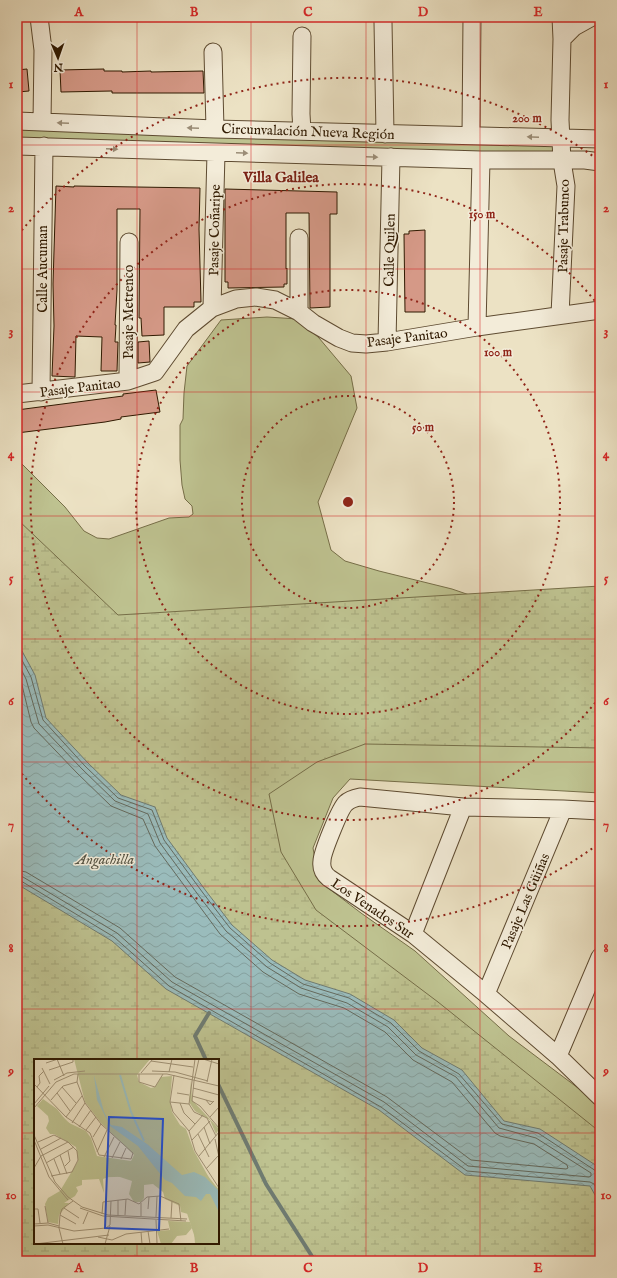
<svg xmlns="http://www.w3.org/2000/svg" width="617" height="1278" font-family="'IM FELL English',serif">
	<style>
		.green { fill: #bec290; stroke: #766e48; fill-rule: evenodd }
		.wetland { fill: url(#wetland-marsh); stroke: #766e48; fill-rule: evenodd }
		.water { fill: url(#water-waves); stroke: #6f7b71 }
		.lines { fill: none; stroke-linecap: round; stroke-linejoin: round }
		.shore { stroke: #646a5e; stroke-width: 1 }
		.stream { stroke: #6f7b71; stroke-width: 4 }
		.building { fill: #d59987; stroke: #2f1900 }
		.minor-casing { stroke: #5e4b31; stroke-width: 19 }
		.minor { stroke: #f3ecd9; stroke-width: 17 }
		.oneway { fill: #9b8d77 }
		.grid { fill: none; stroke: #d62828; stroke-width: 1; stroke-opacity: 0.55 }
		.ring { fill: none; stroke: #8f2418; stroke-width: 2; stroke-dasharray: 2 4 }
		.labels { text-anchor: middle; stroke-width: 3; stroke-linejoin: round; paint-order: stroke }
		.street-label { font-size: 14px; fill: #2f1900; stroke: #f3ecd9 }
		.neighbourhood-label { font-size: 15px; font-weight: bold; fill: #7a1f14; stroke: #f3ecd9 }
		.water-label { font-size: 15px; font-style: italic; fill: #545242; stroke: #f3ecd9 }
		.inset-river { fill: none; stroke: #9abcbc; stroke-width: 2 }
		.inset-road { fill: none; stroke: #a09276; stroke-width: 1 }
		.view { fill: #1d4ed8; fill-opacity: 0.15; stroke: #1d4ed8; stroke-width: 2 }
		.inset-edge { fill: none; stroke: #2f1900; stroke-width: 2 }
		.centre { fill: #8f2418; stroke: #f3ecd9; stroke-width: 2 }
		.ring-label { font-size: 12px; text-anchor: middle; font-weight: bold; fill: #8f2418; stroke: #f3ecd9; stroke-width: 3; stroke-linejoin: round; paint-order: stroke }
		.neatline { fill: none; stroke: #d62828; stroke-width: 1.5 }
		.grid-label { font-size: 13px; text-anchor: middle; font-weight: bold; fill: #d62828 }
	</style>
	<defs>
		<pattern id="wetland-marsh" width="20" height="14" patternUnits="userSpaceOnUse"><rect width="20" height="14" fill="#bec290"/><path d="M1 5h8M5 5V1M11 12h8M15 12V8" fill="none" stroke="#a4a67a"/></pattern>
		<pattern id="water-waves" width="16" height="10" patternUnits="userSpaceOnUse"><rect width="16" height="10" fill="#9abcbc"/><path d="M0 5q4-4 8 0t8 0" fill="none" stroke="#85a1a0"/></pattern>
	</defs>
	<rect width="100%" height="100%" fill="#ece2c4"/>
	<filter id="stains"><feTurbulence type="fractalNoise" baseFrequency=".005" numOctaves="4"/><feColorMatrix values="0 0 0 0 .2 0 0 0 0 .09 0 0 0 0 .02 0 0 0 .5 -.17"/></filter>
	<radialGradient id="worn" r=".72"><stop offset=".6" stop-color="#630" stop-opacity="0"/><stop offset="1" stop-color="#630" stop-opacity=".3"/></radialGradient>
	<path class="green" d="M17 129 548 145 554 147 553 154 17 139Z
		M267 317 298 319 319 338 351 376 357 408 318 502 331 550 345 561 379 571 452 589 484 600 592 588 600 584V793L350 779 333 798 313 848 319 881 361 913 415 951 509 1036 582 1091 600 1108V1261H17V459L65 507 84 531 97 538 109 539 169 518 189 517 193 514 192 506 185 499 182 485 180 460V425L183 419 184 393 187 366 221 320ZM35 1060H218V1243H35Z"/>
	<path class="wetland" d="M17 519 118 615 600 586V748L365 744 317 762 269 794 281 852 316 910 438 1002 600 1132V1261H17ZM35 1060H218V1243H35Z"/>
	<path class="water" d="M17 645 22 651 35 675 46 718 88 763 121 795 155 807 167 838 206 891 232 925 272 960 305 980 350 994 394 1020 422 1048 462 1070 504 1121 540 1129 600 1168V1204L590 1186 465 1175 379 1110 166 989 112 941 17 884Z"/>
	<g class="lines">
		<path class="shore" d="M17 651 31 677 43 720 85 766 118 798 152 810 164 840 203 893 230 928 270 963 303 984 349 998 391 1023 419 1051 459 1074 502 1124 538 1133 596 1171 600 1172
			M17 661 26 679 39 724 82 769 115 801 148 814 160 843 199 896 226 931 267 967 301 988 347 1003 388 1027 416 1055 456 1077 499 1128 536 1138 591 1173V1176L589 1177 468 1166 384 1102 172 982 117 933 23 877 17 876
			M17 674 21 681 31 722 34 728 77 773 111 806 143 819 155 846 220 934 263 972 299 994 344 1008 385 1032 413 1060 452 1082 495 1133 500 1136 534 1144 567 1165 568 1168 566 1169 471 1160 387 1097 175 977 120 928 26 872 17 870
			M17 881H21L114 937 169 986 381 1107 467 1171 590 1182 594 1184 600 1195"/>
		<path class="stream" d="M206 1060 195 1036 209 1013
			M218 1084 266 1184 315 1261"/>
	</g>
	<path class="building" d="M27 69 29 91 18 92 17 70Z
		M104 69V71H122V72L151 71V72L203 71 204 93H112V91L61 92 60 70Z
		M56 186 74 187V186L200 188 199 229 201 302H194V307H164V335L142 336 141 318H139L140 209H117V290L115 325H116L115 342H118L117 371H101L102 337 76 336 75 377 52 376 54 326 53 284Z
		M225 189 337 192V214H330V307L310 308 309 213H286V269L287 268V284H284V287L228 288V282H225Z
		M425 230V312H405L404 234H409V231Z
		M149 341 150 362 138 363V342Z
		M156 390 160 412 121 417V419L105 422 17 433V410L85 401 123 396V394Z"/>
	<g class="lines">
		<defs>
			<path id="minor" d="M39 17 43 50 42 122
				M561 17 562 39
				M383 22 385 134
				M213 52 215 129
				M17 121 215 129 600 139
				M302 131 301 114 302 36
				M471 135 472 17
				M17 146 481 160H585L600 162
				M299 238V312
				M212 308 216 153
				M560 315 566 186 562 161 560 120 562 39 574 27 592 17
				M477 327 481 160
				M387 342 391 157
				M128 381 129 242
				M41 392 44 146
				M17 394 128 381 155 372 186 329 212 308 236 299 256 297 275 300 299 312 313 323 339 338 352 343 366 344 387 342 477 327 600 310
				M600 811 563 809 463 807 360 797C355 798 350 799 346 803 340 808 322 853 322 861 321 868 324 874 329 878L413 934 486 994 558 1056 600 1097
				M413 934 463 807
				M486 994 563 809
				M558 1056 600 957"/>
		</defs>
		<use href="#minor" class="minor-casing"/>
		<use href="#minor" class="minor"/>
	</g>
	<defs><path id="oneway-solid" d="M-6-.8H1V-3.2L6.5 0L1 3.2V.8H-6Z"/></defs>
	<g class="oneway">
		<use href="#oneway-solid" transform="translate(63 123) rotate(-178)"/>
		<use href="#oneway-solid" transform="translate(193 128) rotate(-178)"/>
		<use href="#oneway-solid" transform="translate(533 137) rotate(-178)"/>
		<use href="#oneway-solid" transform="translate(112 149) rotate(2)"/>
		<use href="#oneway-solid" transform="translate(242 153) rotate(2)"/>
		<use href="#oneway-solid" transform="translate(372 157) rotate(2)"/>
	</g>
	<path class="grid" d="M137 17V1060M251 17V1261M366 17V1261M480 17V1261M17 145H600M17 269H600M17 392H600M17 516H600M17 639H600M17 762H600M17 886H600M17 1009H600M17 1133H35M218 1133H600M137 1243V1261"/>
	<g class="ring">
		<circle cx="348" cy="502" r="106"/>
		<circle cx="348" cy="502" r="212"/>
		<path d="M599 698A318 318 0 1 1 599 306"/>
		<path d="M597 845A424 424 0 0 1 18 769M18 235A424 424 0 0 1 597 159"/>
	</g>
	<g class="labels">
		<g class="street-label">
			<text transform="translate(308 131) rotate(2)" y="5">Circunvalación Nueva Región</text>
			<text transform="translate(563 226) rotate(-89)" y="5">Pasaje Trabunco</text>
			<text transform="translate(214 230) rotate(-89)" y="5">Pasaje Coñaripe</text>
			<text transform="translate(389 250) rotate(-89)" y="5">Calle Quilen</text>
			<text transform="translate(42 269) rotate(-90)" y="5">Calle Aucuman</text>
			<text transform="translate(128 312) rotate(-90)" y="5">Pasaje Metrenco</text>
			<text transform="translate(407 337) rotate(-7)" y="5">Pasaje Panitao</text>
			<text transform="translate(80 387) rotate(-7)" y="5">Pasaje Panitao</text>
			<text transform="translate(525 901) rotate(-67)" y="5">Pasaje Las Güiñas</text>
			<text transform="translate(373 908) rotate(34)" y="5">Los Venados Sur</text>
		</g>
		<g class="neighbourhood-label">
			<text x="281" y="182">Villa Galilea</text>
		</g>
		<g class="water-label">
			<text x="105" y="864">Angachilla</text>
		</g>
	</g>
	<g transform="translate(34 1059)">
		<rect width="185" height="185" fill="#ece2c4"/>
		<path d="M40 0H116L103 16 105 23 117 29 121 28 127 18 138 17 136 42 138 53 146 66 152 70 160 92 178 124 185 130V185H161L160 171 154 155 147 153 146 147 131 140 129 133 119 125 110 126V139L107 143H100L95 135 98 122 80 116 69 120 70 134 65 120 48 121V126L42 128 44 132 41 137 30 144H35L25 156 24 165 14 163 11 145 14 139 26 132 44 102 42 88 20 75H16L12 69 15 62 14 57 3 47 9 40 23 50 33 63 52 72 57 79 63 97 97 102 100 96 67 64 51 43ZM157 22 158 41 185 70 182 75 176 61 161 52 155 43ZM134 162 156 163 158 169 152 176 143 177 137 185H127L123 172 136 171Z" fill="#bec290"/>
		<path d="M99 0H116L108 9 98 10 96 6Z" fill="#bec290"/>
		<path d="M42 0H100L97 6 98 10H45ZM54 16H87L90 28 103 36 108 31H122L131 20 130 43 137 61 151 80 157 96 185 131V185H163L149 142 128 129 117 117 43 119 50 91 35 75 22 70 29 58 53 81 58 95 66 104 95 105 104 101 100 91 74 69 53 39Z" fill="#bec290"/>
		<path d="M60 16 70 53 77 66 88 68 113 85 148 116 160 113 171 118 185 132V153L176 135H172L167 142 162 138 151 137 138 124 131 121 104 87 76 67 63 41Z" fill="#9abcbc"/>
		<path class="inset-river" d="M86 16 97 53 110 82"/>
		<path class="inset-road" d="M23 0 30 17M161 0 155 45 160 53 173 59 182 77M165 0 160 22 158 42 166 47 185 69M169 0 185 5M117 2 159 8M12 4 24 0M8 9 16 25M15 11 39 3V0M118 12 141 13 174 22M135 13 138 0M107 14 118 1M105 15V23L121 28 129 15M140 16 136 43 139 53 155 72 161 92 185 129M20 21 33 14 51 12M173 23 178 0M0 25 32 58 56 74 65 96 97 100 99 94 67 65 51 44 43 23 44 15M3 28 6 24 5 17 10 12M28 28 42 44M159 29 185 36M23 34 36 52M143 34 155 36M158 37 179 43M17 41 29 27 43 23M172 41 176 46 180 42M136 43 155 45M146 44 150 54 161 65M0 45 15 27M0 49 22 23 40 15H133L185 27M32 58 48 37M176 58 185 48M38 64 51 44M45 68 57 51M170 68 176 85M52 71 62 58M155 72 169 56M164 75 175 98M0 76 21 123 34 138 48 148 74 156 153 160M59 78 67 65M181 80 185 98M0 81 15 118 34 141M158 81 176 62M4 83 20 76 34 83 43 92 44 101 38 113 17 117M7 90 27 79M63 93 73 71M26 96 33 115M165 97 185 73M70 98 80 78M78 99 86 83M20 100 26 115M87 100 92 89M12 104 40 88M31 107 36 102 34 92M0 109 7 97 34 83M172 110 184 97M11 147 14 164M30 149 45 159M46 149 69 157 152 162M0 150H4L6 164M114 150 115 138M68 155 69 143 94 140 105 145 113 138 126 137 145 145 147 162M26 156 42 165M84 156V141M91 156 92 140M107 157V144M122 158 123 137M137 159 138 142M122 161 123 184M0 165 14 164 25 167M49 165 54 153M0 167 14 166 40 172 72 169 76 166 77 142M114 172 116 185M107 173 108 185M64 178 78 181 92 175 135 170M1 185 75 176M29 185 25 169 26 156 28 150 39 142M71 185 76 167"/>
		<path class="view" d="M75 58 129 60 125 171 71 169Z"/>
		<rect width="185" height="185" class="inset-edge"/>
	</g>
	<circle cx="348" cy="502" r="6" class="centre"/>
	<g class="ring-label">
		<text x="527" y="122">200 m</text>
		<text x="482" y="218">150 m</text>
		<text x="498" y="356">100 m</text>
		<text x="423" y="431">50 m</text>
	</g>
	<rect width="617" height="1278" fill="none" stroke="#ece2c4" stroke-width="44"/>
	<g transform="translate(58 58) rotate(178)" stroke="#f3ecd9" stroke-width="3" paint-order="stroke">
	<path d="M0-3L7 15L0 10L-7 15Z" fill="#2f1900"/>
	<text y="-6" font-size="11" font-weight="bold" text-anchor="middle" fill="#2f1900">N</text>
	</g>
	<rect x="22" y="22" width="573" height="1234" class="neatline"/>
	<g class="grid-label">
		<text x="79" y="16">A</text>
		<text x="194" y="16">B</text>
		<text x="308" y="16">C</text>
		<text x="423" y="16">D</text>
		<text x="538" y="16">E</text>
		<text x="11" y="88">1</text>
		<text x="606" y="88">1</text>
		<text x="11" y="212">2</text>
		<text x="606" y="212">2</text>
		<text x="11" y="335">3</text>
		<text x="606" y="335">3</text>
		<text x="11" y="458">4</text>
		<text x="606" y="458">4</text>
		<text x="11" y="582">5</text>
		<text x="606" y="582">5</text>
		<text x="11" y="705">6</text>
		<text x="606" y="705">6</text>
		<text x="11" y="829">7</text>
		<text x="606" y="829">7</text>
		<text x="11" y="952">8</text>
		<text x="606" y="952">8</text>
		<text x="11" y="1075">9</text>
		<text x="606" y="1075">9</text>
		<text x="11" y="1199">10</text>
		<text x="606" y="1199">10</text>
		<text x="79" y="1272">A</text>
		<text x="194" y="1272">B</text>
		<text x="308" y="1272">C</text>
		<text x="423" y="1272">D</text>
		<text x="538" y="1272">E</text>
	</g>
	<rect width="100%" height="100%" filter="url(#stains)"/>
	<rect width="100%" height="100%" fill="url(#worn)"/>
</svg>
